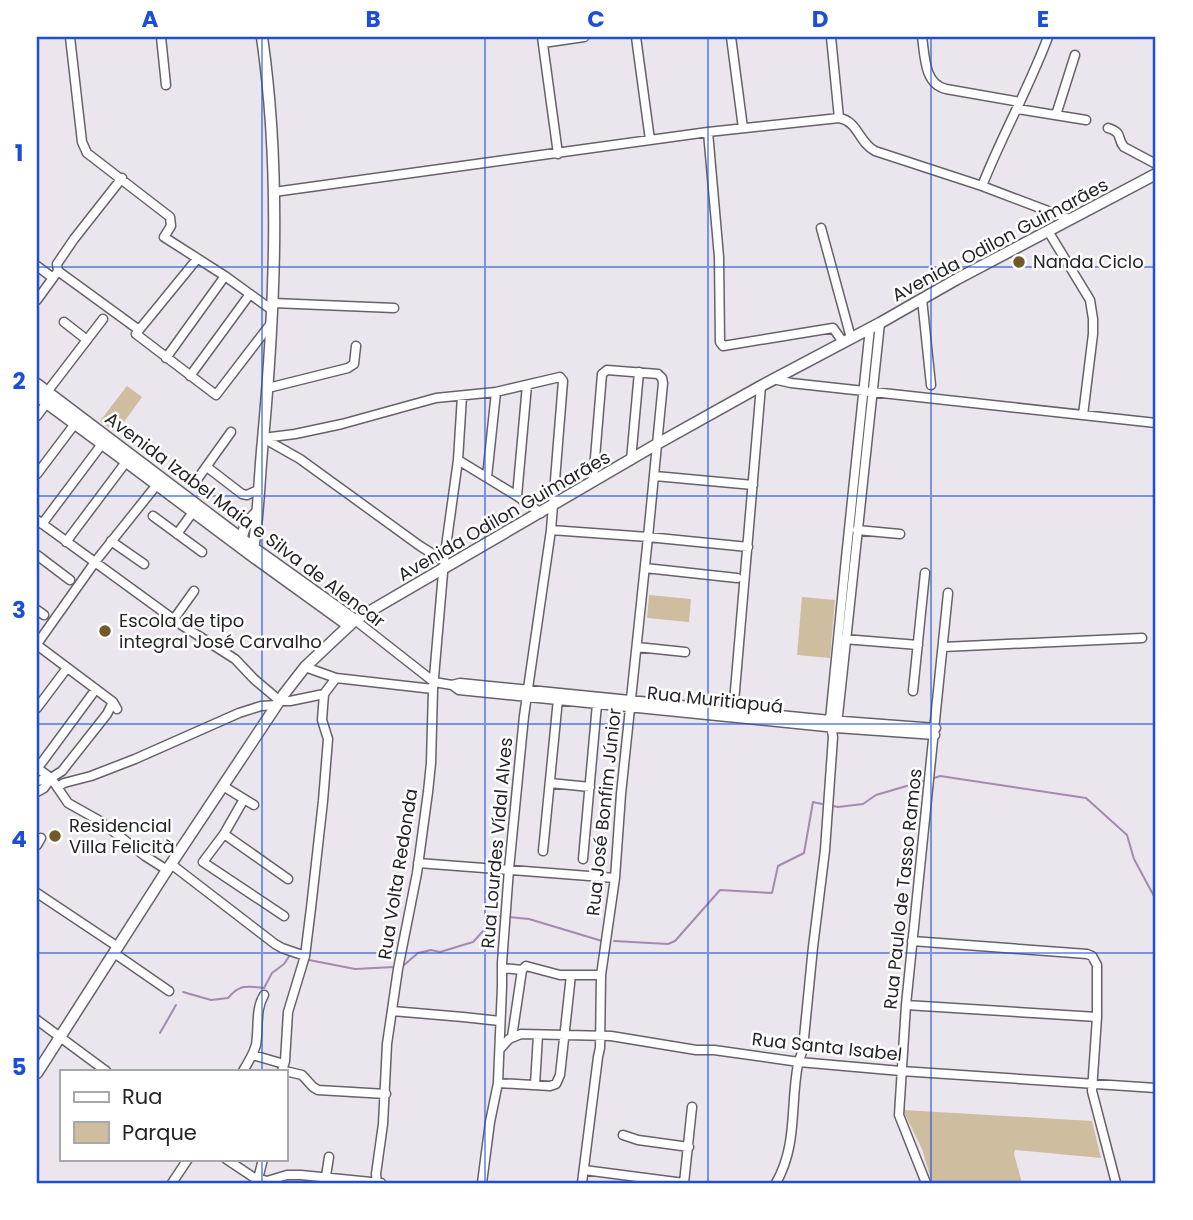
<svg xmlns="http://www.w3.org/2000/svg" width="1193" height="1220" font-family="Poppins,sans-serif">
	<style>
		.green { fill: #cebd9e }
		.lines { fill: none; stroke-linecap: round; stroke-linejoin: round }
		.stream { stroke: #a589b0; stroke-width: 2 }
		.minor-casing { stroke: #676269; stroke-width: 11 }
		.tertiary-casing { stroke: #676269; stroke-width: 13 }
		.minor { stroke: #fff; stroke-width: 8 }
		.tertiary { stroke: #fff; stroke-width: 10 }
		.grid { fill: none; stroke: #1d4ed8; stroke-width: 2; stroke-opacity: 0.55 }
		.poi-dot { fill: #715929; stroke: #fff; stroke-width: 2.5 }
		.labels { text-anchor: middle; stroke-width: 5; stroke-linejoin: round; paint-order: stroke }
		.street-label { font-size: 18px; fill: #262427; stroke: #fff }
		.poi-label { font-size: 18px; fill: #262427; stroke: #fff; text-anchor: start }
		.neatline { fill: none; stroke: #1d4ed8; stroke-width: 2.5 }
		.grid-label { font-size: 23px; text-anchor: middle; font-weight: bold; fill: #1d4ed8 }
	</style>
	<rect width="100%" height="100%" fill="#ebe5ee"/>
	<path class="green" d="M127 386 142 397 116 433 100 421Z
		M649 595 691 599 689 622 647 618Z
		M802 597 835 600 830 658 797 655Z
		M903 1110 1092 1121 1101 1158 1015 1150 1014 1154 1022 1183H932L922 1149Z"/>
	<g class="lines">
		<path class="stream" d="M934 778 940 776 1086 798 1127 835 1134 859 1156 900
			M833 806 838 807 863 804 876 795 927 780
			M509 917 529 919 602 941
			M614 941 668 944 675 941 720 890 772 893 778 866 804 853 813 802 822 804
			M309 960 355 969 394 967
			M404 965 418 953 431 950 440 952 473 942 497 916H501
			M183 992 211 1000 228 998C240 984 246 986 264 988L272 973 284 964 290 955
			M160 1033 176 1005"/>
		<defs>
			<path id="minor" d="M70 37 82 142 87 153 170 217 171 226 164 237 225 276 272 310
				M161 37 166 85
				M542 37 558 154
				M636 37 650 140
				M731 37 743 128
				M831 37 839 118
				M922 37C925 56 924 84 946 89L1020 102
				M543 43 584 37
				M1018 109 1086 120
				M1056 115 1075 55
				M1108 128C1124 133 1116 138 1124 147L1156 164
				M708 132 719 257 720 342 723 346 833 328 843 342
				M982 186C1002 135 1029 88 1048 37
				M274 192 708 132 839 118C858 121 859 143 875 151L982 186 1069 219
				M821 228 851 338
				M1048 231 1090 300 1093 319V334L1083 415
				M37 266 53 278
				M58 271 139 330 136 334 216 395 272 322
				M922 299 931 385
				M37 300 58 271 57 264 74 239 122 178
				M273 303 394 308
				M64 322 87 340
				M139 330 197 259
				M166 358 225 276
				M190 376 250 294
				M773 379 791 383 1156 423
				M268 388 348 368 354 364 356 346
				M47 392 103 319
				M37 416 46 404
				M263 438 295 434 342 424 436 398 496 392 560 377 563 381 551 530 524 716 509 869 502 963V986L498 1083 490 1122 482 1183
				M263 438 300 459 420 546 444 561
				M458 460 517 496 541 513
				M631 460 639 372
				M207 467 242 494 247 495 258 490
				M37 474 77 421
				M655 476 753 485
				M487 477 496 392
				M196 481 231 432
				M517 496 527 385
				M153 516 202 552
				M37 520 180 624 235 659 254 679 280 701H290L324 694
				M42 524 102 444
				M551 530 648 537 748 547
				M857 530 900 534
				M177 534 193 512
				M111 541 144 564
				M66 542 126 462
				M37 555 70 580
				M645 568 737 578
				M37 610 44 615
				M174 619 194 591
				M355 620 434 682 452 685 459 690 836 728 935 735
				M844 639 918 645
				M37 644 95 562 159 482
				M37 645 113 702 117 709
				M637 647 685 652
				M943 647 1142 638
				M305 667 336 678 433 689
				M452 685 460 683 830 720 936 728
				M913 691 925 573
				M37 708 67 668
				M733 714 761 386
				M837 725 880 323
				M37 768 51 778 68 803 100 821 145 856 167 870
				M37 769 96 689
				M37 781 51 778 62 771 107 714 113 702
				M550 783 590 787
				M223 786 254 805
				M57 787 64 783 91 776 135 759 239 713 261 706 277 705
				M37 792 44 788 51 778
				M244 799 224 834 203 862 284 916
				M224 834 288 879
				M37 845 41 838
				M543 851 558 699
				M583 859 597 704
				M418 863 615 878
				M171 864 275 944 282 948 305 956
				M37 893 118 947
				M912 941 1087 954 1092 956 1097 965V1017L1092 1091 1116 1183
				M114 953 169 991
				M503 968 522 970 526 966 560 975H601
				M906 1005 1097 1017
				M392 1011 463 1017 500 1021
				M37 1020 106 1071
				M512 1037 522 970
				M500 1049 509 1039 521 1034 611 1036 696 1050H714L799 1062 901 1071 1156 1088
				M253 1055 284 1064
				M243 1071C248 1063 253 1055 256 1045 259 1028 255 1010 264 995
				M282 1071 285 1061 288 1012 305 956 311 908 323 801 328 739 322 720 324 694 336 678
				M285 1071 302 1075 313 1087 318 1090 386 1094
				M498 1083 550 1086 556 1084 560 1075 571 975
				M535 1085 538 1035
				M623 1135 638 1140 689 1147
				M226 1159 253 1177 267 1181 287 1175H301L381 1183
				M584 1170 684 1183 692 1107
				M326 1176 329 1157
				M258 1179 263 1159
				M172 1183 188 1159
				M377 1183 376 1174 383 1124 387 1044 398 969 417 873 428 792 431 763 433 689 444 561 458 460 462 396
				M582 1183 598 1057 600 1048 601 975 615 878 621 794 648 537 663 383 662 378 658 374 607 370 602 374 593 482
				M776 1183C798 1144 790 1105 798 1064 800 1058 802 1053 803 1048L813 947 825 850 833 737 830 720 846 558 870 328
				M926 1183 899 1115 906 1005 948 593"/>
			<path id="tertiary" d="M37 384 254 548 355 620
				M37 396 117 455 252 556 349 626
				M242 542C242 529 247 522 256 513
				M252 556C259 518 259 478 263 440 275 306 281 170 262 37
				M37 1073 167 870 284 694 305 667 339 635 355 620 384 603 657 444 761 386 880 323 957 279 1156 174"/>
		</defs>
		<use href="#minor" class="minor-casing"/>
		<use href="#tertiary" class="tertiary-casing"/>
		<use href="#minor" class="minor"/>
		<use href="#tertiary" class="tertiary"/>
	</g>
	<path class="grid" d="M262 37V1071M485 37V1183M708 37V1183M931 37V1183M37 267H1156M37 496H1156M37 724H1156M37 953H1156M262 1159V1183"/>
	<g class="poi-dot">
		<circle cx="1019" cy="262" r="7"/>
		<circle cx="105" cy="631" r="7"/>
		<circle cx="55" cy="836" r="7"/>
	</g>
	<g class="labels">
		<g class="street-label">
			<text transform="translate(1000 240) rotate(-28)" y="6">Avenida Odilon Guimarães</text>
			<text transform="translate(504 516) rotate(-30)" y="6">Avenida Odilon Guimarães</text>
			<text transform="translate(245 520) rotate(37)" y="6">Avenida Izabel Maia e Silva de Alencar</text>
			<text transform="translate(715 700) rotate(6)" y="6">Rua Muritiapuá</text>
			<text transform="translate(604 812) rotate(-84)" y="6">Rua José Bonfim Júnior</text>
			<text transform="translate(497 843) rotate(-85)" y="6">Rua Lourdes Vídal Alves</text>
			<text transform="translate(398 874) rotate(-81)" y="6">Rua Volta Redonda</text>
			<text transform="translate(903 889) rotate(-84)" y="6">Rua Paulo de Tasso Ramos</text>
			<text transform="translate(827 1047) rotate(6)" y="6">Rua Santa Isabel</text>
		</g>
		<g class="poi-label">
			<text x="1033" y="268">Nanda Ciclo</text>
			<text x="119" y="627">Escola de tipo<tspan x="119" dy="21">integral José Carvalho</tspan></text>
			<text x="69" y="832">Residencial<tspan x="69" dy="21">Villa Felicità</tspan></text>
		</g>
	</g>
	<rect width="1193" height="1220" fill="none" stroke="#ffffff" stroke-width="77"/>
	<rect x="60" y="1070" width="228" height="91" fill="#ffffff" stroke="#a8a7a9" stroke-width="2"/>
	<rect x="74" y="1092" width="35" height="10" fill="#ffffff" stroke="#a8a7a9" stroke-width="2"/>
	<text x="122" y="1104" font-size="21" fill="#262427">Rua</text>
	<rect x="74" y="1122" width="35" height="21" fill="#cebd9e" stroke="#a8a7a9" stroke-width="2"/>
	<text x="122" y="1140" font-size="21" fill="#262427">Parque</text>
	<rect x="38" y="38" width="1116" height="1144" class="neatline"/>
	<g class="grid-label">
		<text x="150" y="27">A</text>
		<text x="373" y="27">B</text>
		<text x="596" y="27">C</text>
		<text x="820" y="27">D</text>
		<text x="1043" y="27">E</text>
		<text x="19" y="161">1</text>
		<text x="19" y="389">2</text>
		<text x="19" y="618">3</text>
		<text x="19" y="847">4</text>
		<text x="19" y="1075">5</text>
	</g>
</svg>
